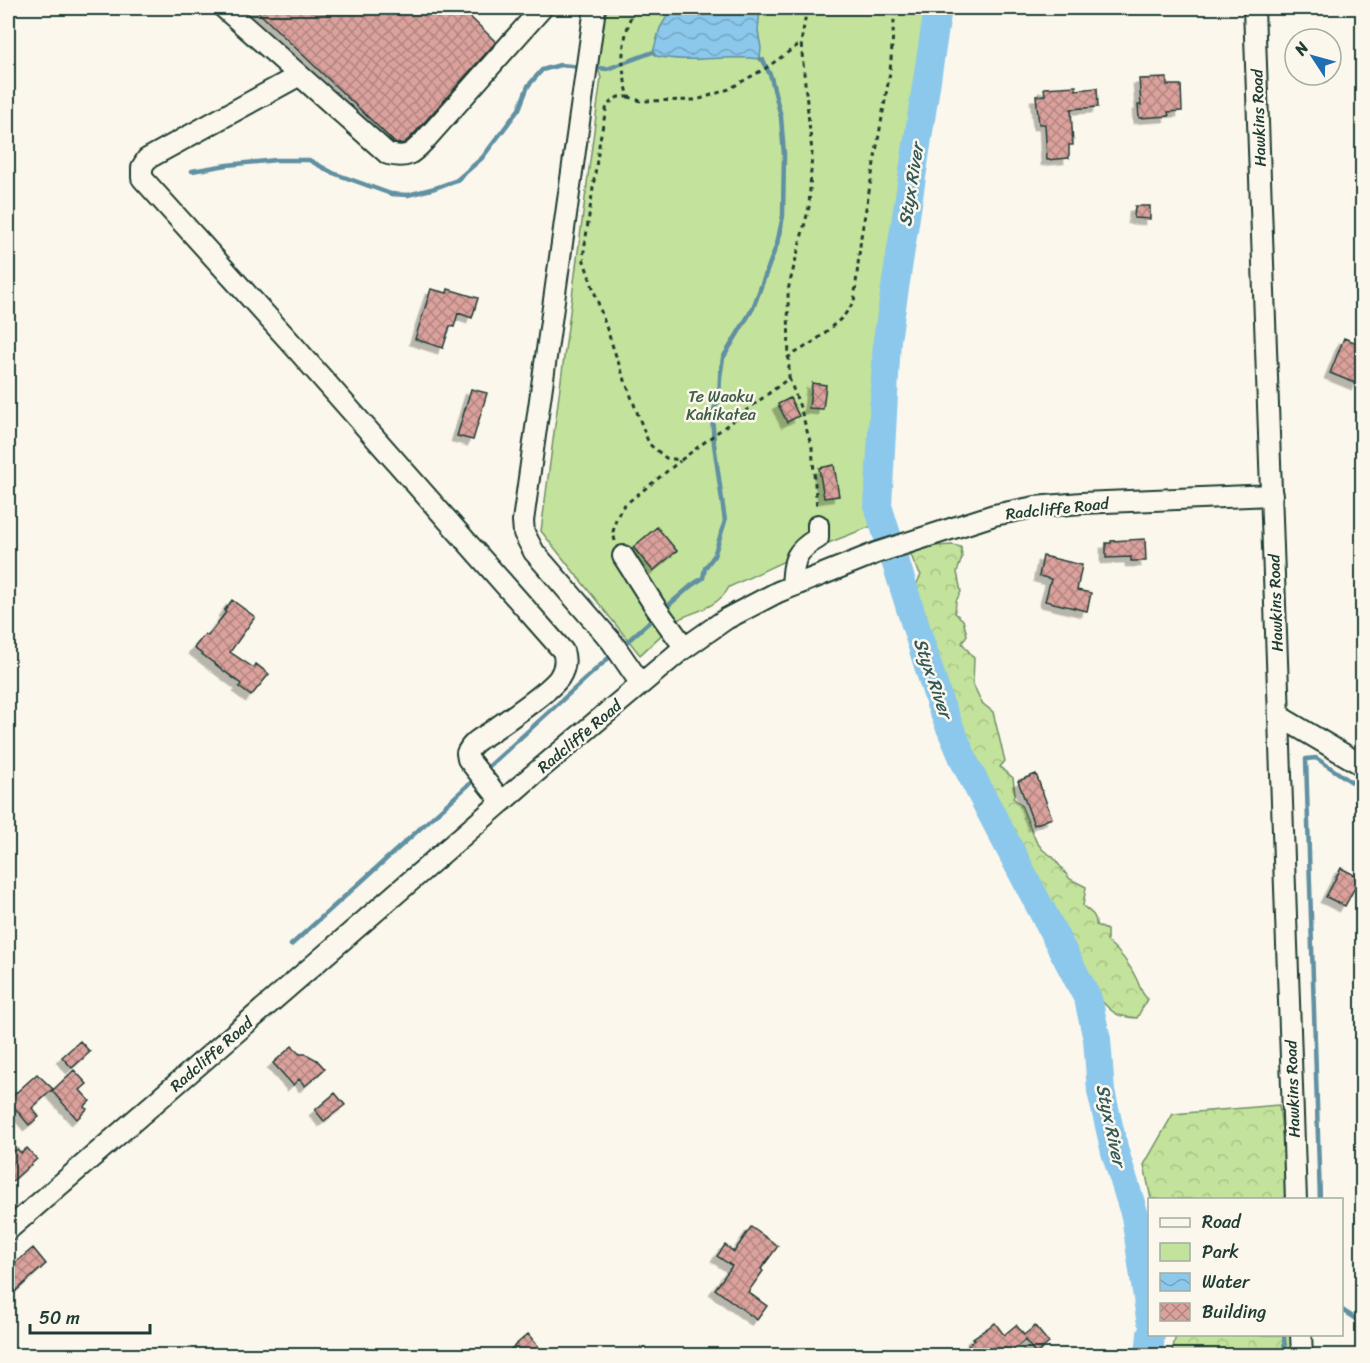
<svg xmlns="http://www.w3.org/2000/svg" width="1370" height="1363" font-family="Sriracha,sans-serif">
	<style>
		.green { fill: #c3e29b; stroke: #719068; stroke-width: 1.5 }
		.forest { fill: url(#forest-crowns); stroke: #719068; stroke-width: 1.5 }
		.water { fill: url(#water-waves); stroke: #6090a2; stroke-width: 1.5 }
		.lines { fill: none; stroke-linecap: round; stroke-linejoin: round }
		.stream { stroke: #6090a2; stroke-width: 4.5 }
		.river { stroke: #8cc8ec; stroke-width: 28 }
		.building { fill: url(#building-cross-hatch); stroke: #1f3d34; stroke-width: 1.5; filter: url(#shadow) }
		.minor-casing { stroke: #1f3d34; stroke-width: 24 }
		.path { stroke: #1f3d34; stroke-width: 3; stroke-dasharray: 4.5 4.5; stroke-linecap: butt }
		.minor { stroke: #fbf7ec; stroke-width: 20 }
		.labels { text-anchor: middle; stroke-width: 5; stroke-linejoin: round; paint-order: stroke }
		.street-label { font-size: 16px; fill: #1f3d34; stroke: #fbf7ec }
		.park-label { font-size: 16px; fill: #405e49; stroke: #fbf7ec }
		.water-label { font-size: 18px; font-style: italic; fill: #355959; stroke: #fbf7ec }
	</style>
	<defs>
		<pattern id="forest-crowns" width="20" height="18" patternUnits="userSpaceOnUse" patternTransform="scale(1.5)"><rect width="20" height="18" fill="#c3e29b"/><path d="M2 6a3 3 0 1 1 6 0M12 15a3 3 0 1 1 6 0" fill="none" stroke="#a7c386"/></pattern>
		<pattern id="water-waves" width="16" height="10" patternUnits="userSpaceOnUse" patternTransform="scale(1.5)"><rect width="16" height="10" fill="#8cc8ec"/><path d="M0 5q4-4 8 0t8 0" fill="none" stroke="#72a4c0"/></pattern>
		<pattern id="building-cross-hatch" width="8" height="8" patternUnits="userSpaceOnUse" patternTransform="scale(1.5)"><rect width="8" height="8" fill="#dba19c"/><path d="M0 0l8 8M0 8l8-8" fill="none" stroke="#b18480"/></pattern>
		<filter id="shadow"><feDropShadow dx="-5.5" dy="5.5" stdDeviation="0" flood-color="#0004"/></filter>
	</defs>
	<rect width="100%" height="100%" fill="#fbf7ec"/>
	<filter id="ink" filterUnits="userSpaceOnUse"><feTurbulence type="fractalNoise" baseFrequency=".0167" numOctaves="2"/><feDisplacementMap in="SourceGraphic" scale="12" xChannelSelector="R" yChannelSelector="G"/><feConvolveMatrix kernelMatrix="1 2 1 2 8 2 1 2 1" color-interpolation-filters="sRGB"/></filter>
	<g filter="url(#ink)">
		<path class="green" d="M606 8H927L872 526 795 556 729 587C721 604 699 611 683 617 676 620 648 648 640 655L541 531 601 78 596 62Z"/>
		<path class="forest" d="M953 545 961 547 962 558 957 572 961 592 956 601 955 613 963 620 967 635 962 643 974 658 973 684 982 703 993 712 1005 761 1000 767 1013 778 1015 794 1013 798 1021 805 1036 841 1043 850 1053 857 1070 879 1086 887 1083 906C1090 912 1097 915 1096 925L1107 930V941C1120 952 1129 963 1136 978 1141 988 1139 990 1147 999L1137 1018C1109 1016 1115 1011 1095 996 1085 989 1079 990 1070 980L1071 969 1074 958 1071 955 1054 956 1036 927 1042 918 1036 909 1035 884 997 801 982 794 972 778V769L968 760 958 751 942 727V720L948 700C934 692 920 677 920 660 919 648 926 644 922 628 916 605 908 598 921 575L915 565 911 555 916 547Z
			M1279 1105 1287 1172 1288 1199H1151L1144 1165 1173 1114Z
			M1176 1335H1293V1355L1171 1356Z"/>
		<path class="water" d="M672 8H760L758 31 761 48 760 59C725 54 691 64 656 56L653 52 660 28Z"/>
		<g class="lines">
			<path class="stream" d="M591 67 607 69 653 52
				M192 171 227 165 276 160H309L333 173 391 194 408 195 435 188 457 180 482 158 519 109 528 86 542 70 560 65 582 67
				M663 610 692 585 703 578 705 568 714 556 725 521 714 444 712 413 719 400 720 377 723 358 753 308 777 244 783 216 784 155 781 117 771 77 763 60 760 59
				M620 648 657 615
				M485 770 614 653
				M291 945 476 778
				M1320 1200 1306 759 1316 758 1362 789
				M1342 1310 1362 1323
				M1284 1334 1285 1356"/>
			<path class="river" d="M938 8 887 340 878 506 940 704 966 765 1088 999 1097 1039 1101 1091 1115 1152 1135 1216 1150 1318
				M1149 1356 1151 1334"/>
		</g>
		<path class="building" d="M254 8H461L496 42 412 136 404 143 396 144Z
			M1167 78V85H1181L1182 111 1168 112 1169 116 1139 118 1138 105H1141L1139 79Z
			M1076 86V90L1097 88 1098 107 1071 109 1073 145H1069V158L1047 160 1045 124H1039L1036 96 1045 95 1044 88Z
			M1135 206H1150V219L1134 218Z
			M431 289 447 293 448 289 478 298 472 318 458 313 454 327 450 326 443 348 415 339Z
			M1344 338 1362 345V370L1357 384 1330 373Z
			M812 383 826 385 823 409 809 408Z
			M471 389 487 393 473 440 457 436Z
			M790 398 799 416 787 422 778 404Z
			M834 465 839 496 824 498 819 468Z
			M657 527 677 551 653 571 633 547Z
			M1145 539 1146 561H1131V557L1106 558V543H1111V541Z
			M1043 556 1082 565 1077 590 1091 593 1087 611 1045 601 1051 579 1039 576Z
			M232 600 255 617 230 652 254 668 256 664 269 674 251 696 239 687 241 684 194 648 205 634 208 636 226 612 224 611Z
			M1036 774 1052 818 1034 825 1018 781Z
			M1341 868 1360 878 1345 906 1326 897Z
			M80 1041 90 1052 72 1068 62 1057Z
			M292 1046 300 1054H306L317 1060 325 1069 305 1086 299 1079 293 1085 273 1063Z
			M74 1070 87 1084 80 1090 90 1101 84 1107 87 1109 77 1119 52 1091Z
			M37 1074 53 1089 32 1108 39 1117 29 1125 8 1100Z
			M335 1093 345 1105 324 1121 315 1110Z
			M27 1148 37 1159 8 1185V1157L17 1149 21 1153Z
			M751 1227 778 1246 761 1269 763 1271 748 1292 767 1306 757 1320 715 1289 732 1266 717 1256 725 1245 734 1252Z
			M33 1248 46 1264 8 1298V1269Z
			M995 1323 1004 1335 1016 1325 1024 1335 1035 1326 1049 1343 1036 1354 1025 1340 1006 1356H976L968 1345 975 1339 973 1338Z
			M528 1334 546 1356H503Z"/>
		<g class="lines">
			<defs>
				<path id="minor" d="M224 8 388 154C407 159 412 154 425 140L542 8
					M595 8 523 521 524 533 534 552 612 642 641 684
					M1254 8 1296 1200
					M298 76 147 159 142 167V178L293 345 563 651C566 660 565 669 559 678 549 692 507 720 492 731 482 738 473 741 467 753L468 759 502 802
					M623 556 656 608 685 648
					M792 586C794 559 794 552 818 538V525
					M1279 716 1362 765
					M8 1230 534 774 679 652 726 619 778 592 876 553 994 515 1035 507 1082 503 1272 495
					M1301 1334 1302 1356"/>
			</defs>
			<use href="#minor" class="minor-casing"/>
			<path class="path" d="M633 8C623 43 618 60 629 97L641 101 697 100 729 89 766 68 801 43
				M629 97H618L607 105 600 139 583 258 617 359 649 444 666 458 681 460 789 378 788 290 809 207 812 152 801 43 807 8
				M787 358 815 341 843 317 854 302 861 237 890 72 895 8
				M789 378 800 407 812 448 817 508
				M615 541 613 532 616 519 622 507 680 461"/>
			<use href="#minor" class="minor"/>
		</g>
	</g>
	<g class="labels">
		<g class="street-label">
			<text transform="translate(1258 118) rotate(-92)" y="6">Hawkins Road</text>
			<text transform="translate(1057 508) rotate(-6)" y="6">Radcliffe Road</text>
			<text transform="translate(1275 603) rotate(-92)" y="6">Hawkins Road</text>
			<text transform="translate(579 736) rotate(-40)" y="6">Radcliffe Road</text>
			<text transform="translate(211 1054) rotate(-41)" y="6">Radcliffe Road</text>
			<text transform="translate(1292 1089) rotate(-92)" y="6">Hawkins Road</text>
		</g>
		<g class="park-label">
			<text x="721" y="402">Te Waoku<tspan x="721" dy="18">Kahikatea</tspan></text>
		</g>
		<g class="water-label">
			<text transform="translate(911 185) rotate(-81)" y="6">Styx River</text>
			<text transform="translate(933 678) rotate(71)" y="6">Styx River</text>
			<text transform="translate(1111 1125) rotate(78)" y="6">Styx River</text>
		</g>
	</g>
	<rect width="1370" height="1363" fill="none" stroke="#fbf7ec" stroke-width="30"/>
	<rect x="15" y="15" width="1340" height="1333" fill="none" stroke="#1f3d34" stroke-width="2" filter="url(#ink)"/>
	<rect x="1148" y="1198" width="195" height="138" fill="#fbf7ec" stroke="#a3ada2" stroke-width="1.5"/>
	<rect x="1160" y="1218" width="30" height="9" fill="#fbf7ec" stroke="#a3ada2" stroke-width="1.5"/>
	<text x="1202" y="1228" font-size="18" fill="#1f3d34">Road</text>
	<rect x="1160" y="1243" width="30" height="18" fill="#c3e29b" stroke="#a3ada2" stroke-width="1.5"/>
	<text x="1202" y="1258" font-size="18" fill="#1f3d34">Park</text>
	<rect x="1160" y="1273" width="30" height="18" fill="url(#water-waves)" stroke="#a3ada2" stroke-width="1.5"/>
	<text x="1202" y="1288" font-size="18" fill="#1f3d34">Water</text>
	<rect x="1160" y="1303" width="30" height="18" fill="url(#building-cross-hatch)" stroke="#a3ada2" stroke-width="1.5"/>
	<text x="1202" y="1318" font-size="18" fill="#1f3d34">Building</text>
	<g transform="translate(1313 57) rotate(306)"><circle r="28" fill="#fbf7ec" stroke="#a3ada2" stroke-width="1.5"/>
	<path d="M0-4.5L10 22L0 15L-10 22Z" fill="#1f6fb2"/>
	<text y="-9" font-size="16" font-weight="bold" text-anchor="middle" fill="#1f3d34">N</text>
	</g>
	<path d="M30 1324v9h120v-9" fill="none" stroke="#1f3d34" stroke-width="3"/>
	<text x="39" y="1324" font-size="18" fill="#1f3d34" stroke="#fbf7ec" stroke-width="4.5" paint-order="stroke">50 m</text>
</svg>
